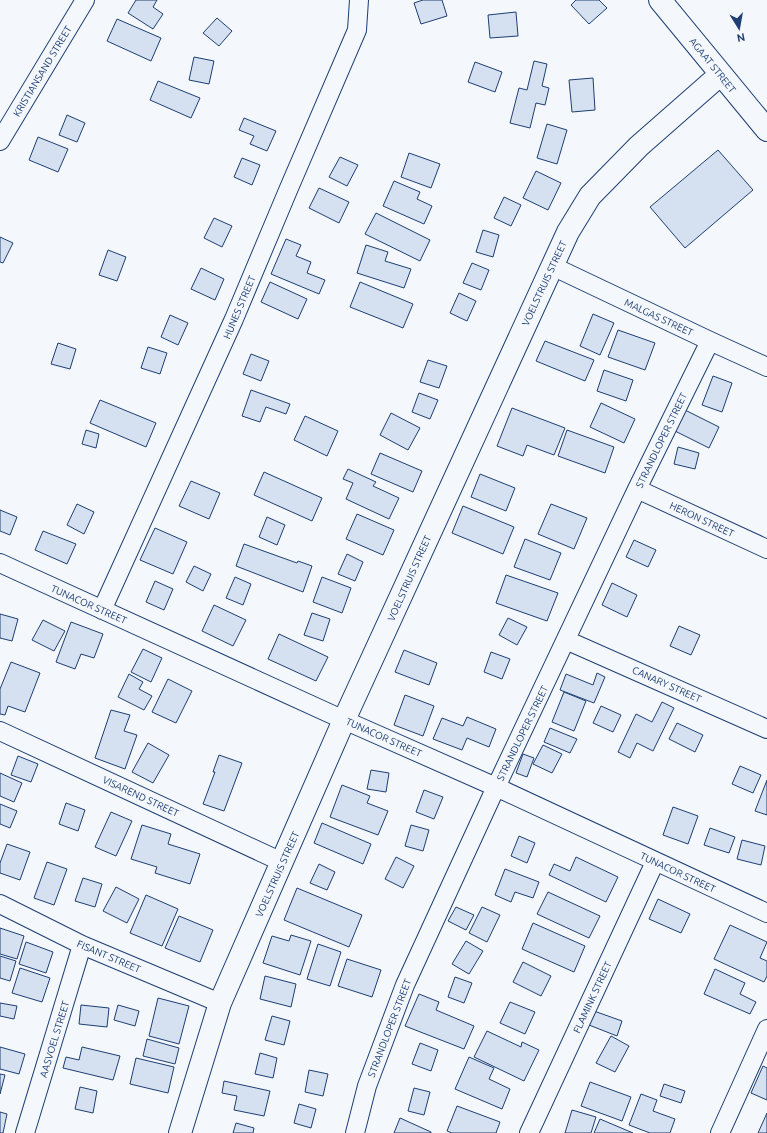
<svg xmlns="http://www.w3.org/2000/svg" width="767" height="1133" font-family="Ubuntu,sans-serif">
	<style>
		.building { fill: #d5e0f0; stroke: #1d3f73 }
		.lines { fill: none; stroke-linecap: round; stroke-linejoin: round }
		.minor-casing { stroke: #1d3f73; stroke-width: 20 }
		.tertiary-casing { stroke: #1d3f73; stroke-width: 24 }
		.minor { stroke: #f4f7fb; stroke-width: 18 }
		.tertiary { stroke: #f4f7fb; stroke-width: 22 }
		.labels { text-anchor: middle; stroke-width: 3; stroke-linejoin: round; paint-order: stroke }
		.street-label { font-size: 10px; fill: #1d3f73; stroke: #f4f7fb }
	</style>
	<rect width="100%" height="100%" fill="#f4f7fb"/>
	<path class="building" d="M136 0H157L153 7 163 14 153 29 128 13Z
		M423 0H442L447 16 421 24 414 3Z
		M576 0H599L607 8 589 24 571 5Z
		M516 12 518 36 490 38 488 15Z
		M217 18 232 31 219 46 203 33Z
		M117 19 161 38 151 61 107 41Z
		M194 57 214 61 209 84 189 80Z
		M534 61 547 64 542 86 549 88 545 105 536 103 530 128 510 123 519 88 527 90Z
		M475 62 502 72 495 92 468 82Z
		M593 78 595 110 572 112 569 80Z
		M158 81 200 98 191 118 150 100Z
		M67 115 85 123 77 142 59 135Z
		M244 118 276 131 267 151 250 144 254 136 239 130Z
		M547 124 567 130 557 164 537 158Z
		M38 137 68 149 58 172 29 160Z
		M718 150 753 190 685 248 650 207Z
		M409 153 440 164 431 188 401 177Z
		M340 157 358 165 347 186 329 177Z
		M242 158 260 165 252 185 234 177Z
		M536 171 561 183 548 210 523 198Z
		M394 181 420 192 417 199 432 206 424 224 383 206Z
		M319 188 349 202 339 223 309 208Z
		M504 197 521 205 511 226 494 218Z
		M376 213 430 240 420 261 365 234Z
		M214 218 232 226 222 247 204 238Z
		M483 230 499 235 493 257 476 252Z
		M0 237 13 243 3 263 0 262Z
		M286 239 301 245 296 256 311 262 307 273 325 280 319 294 271 274Z
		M366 245 388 252 385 261 411 269 404 288 357 273Z
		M108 250 126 257 117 281 99 275Z
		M472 263 489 270 481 290 463 283Z
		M201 268 224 279 215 300 191 289Z
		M270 282 307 299 298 319 261 302Z
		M360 282 413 304 403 328 350 307Z
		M459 293 476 301 467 321 450 313Z
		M593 314 614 323 600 355 580 346Z
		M170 315 188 323 178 345 161 337Z
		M618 330 655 343 645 370 608 357Z
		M545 341 594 360 585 381 536 361Z
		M58 343 76 349 70 369 51 364Z
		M148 347 167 353 160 374 141 368Z
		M251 354 269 361 261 381 243 374Z
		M428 360 447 366 439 388 420 382Z
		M604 370 633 380 626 401 597 391Z
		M713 376 732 383 722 412 702 405Z
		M251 390 290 404 286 414 266 407 260 422 242 416Z
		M419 393 438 400 430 419 412 412Z
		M100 400 156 423 146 447 90 423Z
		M601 403 635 419 624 443 590 427Z
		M512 408 565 428 554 455 527 445 523 456 497 446Z
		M685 410 719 427 709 448 675 431Z
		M391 413 420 428 408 450 380 435Z
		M305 416 338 431 327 456 294 440Z
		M86 430 99 434 96 448 82 444Z
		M567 430 614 447 605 473 558 456Z
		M678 447 699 453 695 469 674 464Z
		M380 453 422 471 413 492 371 474Z
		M348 469 376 482 373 486 399 498 389 519 346 499 353 483 343 479Z
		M264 472 322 498 312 521 254 495Z
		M480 474 515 488 506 511 471 497Z
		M191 481 220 493 209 519 179 506Z
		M77 504 94 512 84 534 67 525Z
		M551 504 587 518 574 549 538 534Z
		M463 506 514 527 503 554 452 533Z
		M0 510 17 517 10 535 0 531Z
		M357 514 394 530 383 555 346 539Z
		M267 517 285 525 277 545 259 537Z
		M155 528 187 542 173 574 140 560Z
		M43 531 76 544 67 564 35 550Z
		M525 539 561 553 550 580 514 567Z
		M634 540 656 550 648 567 626 557Z
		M244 544 297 563 298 561 312 566 303 592 236 566Z
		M347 554 363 562 355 581 338 574Z
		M194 566 211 574 203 591 186 582Z
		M506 575 558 593 547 621 496 603Z
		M235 577 251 584 243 605 226 598Z
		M322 577 351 588 342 613 313 602Z
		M155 581 173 589 164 610 146 602Z
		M612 583 637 595 627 617 602 605Z
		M214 605 246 620 233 646 202 631Z
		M312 613 330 619 323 641 304 635Z
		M0 614 18 619 12 641 0 638Z
		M508 618 527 627 517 645 499 635Z
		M43 620 65 631 54 651 32 640Z
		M71 622 103 634 94 658 81 654 75 669 56 662Z
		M679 626 700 635 691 655 670 646Z
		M279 634 328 657 316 681 268 659Z
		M143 649 162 658 151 682 131 672Z
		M404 650 437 663 429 685 395 672Z
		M491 652 510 659 502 679 484 672Z
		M11 662 40 673 25 712 8 706 5 715 0 714V689Z
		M597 673 605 677 594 703 560 690 566 674 593 685Z
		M129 674 143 682 139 689 152 696 144 710 118 697Z
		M168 679 192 691 176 723 152 712Z
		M564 692 586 701 574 731 552 722Z
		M405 695 434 706 423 736 394 725Z
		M662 702 674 708 653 751 637 743 630 758 618 752 636 714 652 722Z
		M601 706 621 715 613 732 593 723Z
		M111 710 130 715 124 731 137 735 125 769 95 758Z
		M467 717 496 729 489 747 467 738 462 750 433 739 442 718 463 726Z
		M677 723 703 735 695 752 669 739Z
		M550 728 577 739 570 753 544 742Z
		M148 743 169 755 153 783 132 772Z
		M543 745 562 754 552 773 533 764Z
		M523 754 534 758 527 777 516 773Z
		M219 755 242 763 224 811 203 804 215 772H213Z
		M18 756 38 764 31 782 11 775Z
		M740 766 761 775 753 793 732 784Z
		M371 770 389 773 386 792 367 789Z
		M0 773 22 783 14 802 0 796Z
		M767 780V815L755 811Z
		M342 785 370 796 367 803 388 811 378 835 330 817Z
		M424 790 443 797 434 819 416 812Z
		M66 803 85 810 78 831 59 824Z
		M0 804 17 811 10 828 0 824Z
		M673 807 698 816 688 844 663 835Z
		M111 812 132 821 116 856 95 847Z
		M322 823 371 844 363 864 314 843Z
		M142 825 171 834 168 844 200 854 190 884 155 873 157 867 131 859Z
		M411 825 429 830 423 851 405 846Z
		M710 828 735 837 729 853 704 845Z
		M519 836 535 843 527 863 511 856Z
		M742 840 765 846 761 865 737 859Z
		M7 844 30 852 20 880 0 873V863Z
		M396 857 414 866 403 888 385 879Z
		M576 857 618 877 606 902 549 875 554 864 570 871Z
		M47 862 67 869 54 905 34 898Z
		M319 864 335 872 327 890 310 883Z
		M505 869 539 882 533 898 515 892 511 902 495 895Z
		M83 878 102 884 95 907 75 901Z
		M116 887 139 899 127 923 103 911Z
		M297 888 362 915 349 947 284 920Z
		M548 892 600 916 589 938 537 914Z
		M146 895 178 909 162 946 130 933Z
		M658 899 690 914 681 933 649 919Z
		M456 907 474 915 466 930 448 921Z
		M482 907 500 915 487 942 469 933Z
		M179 916 213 930 200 962 165 948Z
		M533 923 585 946 574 972 522 949Z
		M730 925 767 942 760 958 767 961V976L764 982 714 959Z
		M0 928 24 936 17 959 0 954Z
		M291 935 311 941 300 975 263 963 272 936 289 941Z
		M466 941 483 951 469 974 452 964Z
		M26 942 53 952 46 973 19 964Z
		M318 944 341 952 330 986 307 979Z
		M0 956 16 961 10 981 0 978Z
		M347 959 381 970 372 997 338 986Z
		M523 962 551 976 541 996 513 982Z
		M20 968 50 978 42 1002 12 993Z
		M715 969 745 983 740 994 756 1002 750 1014 704 994Z
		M265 976 296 984 291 1007 260 999Z
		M455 977 472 983 464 1003 448 997Z
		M419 994 439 1002 436 1010 474 1026 464 1049 405 1026Z
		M158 998 189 1006 179 1044 149 1036Z
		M510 1002 535 1012 525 1034 500 1023Z
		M0 1003 17 1006 14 1019 0 1016Z
		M81 1005 109 1008 107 1027 79 1024Z
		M118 1005 139 1011 135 1026 114 1020Z
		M594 1011 622 1021 617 1036 589 1025Z
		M272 1016 290 1021 284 1045 265 1040Z
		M487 1031 521 1047 522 1042 539 1050 524 1081 474 1057Z
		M611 1036 629 1046 615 1072 596 1063Z
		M147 1039 179 1048 175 1064 143 1056Z
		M420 1043 438 1050 431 1071 412 1064Z
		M0 1047 25 1054 19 1074 0 1069Z
		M82 1047 120 1056 113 1080 63 1068 66 1057 79 1060Z
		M260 1053 277 1058 273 1078 255 1074Z
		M469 1057 494 1068 489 1079 510 1089 502 1109 455 1089Z
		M136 1058 174 1067 168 1093 130 1084Z
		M763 1066 767 1068V1100L751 1093Z
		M309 1070 328 1074 323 1096 305 1092Z
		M0 1074 5 1075 0 1094Z
		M224 1081 270 1091 264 1116 234 1110 237 1096 222 1093Z
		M590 1082 631 1097 622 1121 581 1106Z
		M664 1084 685 1091 681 1103 660 1096Z
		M80 1087 97 1091 93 1113 75 1109Z
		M414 1088 430 1092 424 1115 408 1111Z
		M641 1094 657 1100 653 1111 675 1119 670 1133H650L629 1125Z
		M299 1104 316 1109 311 1128 294 1123Z
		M457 1106 500 1122 496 1133H452L447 1131Z
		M572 1110 596 1117 591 1133H565Z
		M0 1112 7 1114 3 1133H0Z
		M767 1113V1133H758Z
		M400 1118 431 1132V1133H394Z
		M600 1119 633 1133H594Z
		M236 1123 254 1128 253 1133H233Z"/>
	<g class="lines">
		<defs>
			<path id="minor" d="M0 141 85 0
				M552 266 710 341 767 367
				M637 489 767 549
				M0 563 344 720 496 787 767 913
				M102 610 234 319 289 188 357 30 359 0
				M566 640 767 729
				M0 731 282 862
				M0 904 82 945 220 1003
				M25 1133 82 945
				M355 1133 367 1086 405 985 496 787 637 489 710 341
				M529 1133 655 862
				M720 1133 767 1029"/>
			<path id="tertiary" d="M660 0 767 130
				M180 1133 220 1003 344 720 568 232 590 196 639 146 721 74"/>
		</defs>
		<use href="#minor" class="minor-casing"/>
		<use href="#tertiary" class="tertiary-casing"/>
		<use href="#minor" class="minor"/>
		<use href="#tertiary" class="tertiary"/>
	</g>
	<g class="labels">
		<g class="street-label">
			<text transform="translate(713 65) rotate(51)" y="4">AGAAT STREET</text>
			<text transform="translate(42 71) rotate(-59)" y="4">KRISTIANSAND STREET</text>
			<text transform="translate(544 283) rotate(-65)" y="4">VOELSTRUIS STREET</text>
			<text transform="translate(239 307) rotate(-67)" y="4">HUNES STREET</text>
			<text transform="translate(659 317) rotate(25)" y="4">MALGAS STREET</text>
			<text transform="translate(661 440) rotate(-64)" y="4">STRANDLOPER STREET</text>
			<text transform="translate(702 519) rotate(25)" y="4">HERON STREET</text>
			<text transform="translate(409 578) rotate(-66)" y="4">VOELSTRUIS STREET</text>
			<text transform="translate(89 604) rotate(24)" y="4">TUNACOR STREET</text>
			<text transform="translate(667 684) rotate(24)" y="4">CANARY STREET</text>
			<text transform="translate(522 733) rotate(-64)" y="4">STRANDLOPER STREET</text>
			<text transform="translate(384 737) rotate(24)" y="4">TUNACOR STREET</text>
			<text transform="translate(141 796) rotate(25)" y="4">VISAREND STREET</text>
			<text transform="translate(678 872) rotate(25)" y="4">TUNACOR STREET</text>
			<text transform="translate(277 874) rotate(-66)" y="4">VOELSTRUIS STREET</text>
			<text transform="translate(109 956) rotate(23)" y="4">FISANT STREET</text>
			<text transform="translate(592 997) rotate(-65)" y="4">FLAMINK STREET</text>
			<text transform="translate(389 1028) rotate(-69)" y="4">STRANDLOPER STREET</text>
			<text transform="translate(54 1039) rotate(-73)" y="4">AASVOEL STREET</text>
		</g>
	</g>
	<g transform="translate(739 28) rotate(169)" stroke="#f4f7fb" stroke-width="3" paint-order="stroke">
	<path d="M0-3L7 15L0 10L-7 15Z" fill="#1d3f73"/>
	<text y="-6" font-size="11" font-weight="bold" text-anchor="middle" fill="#1d3f73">N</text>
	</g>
</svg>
